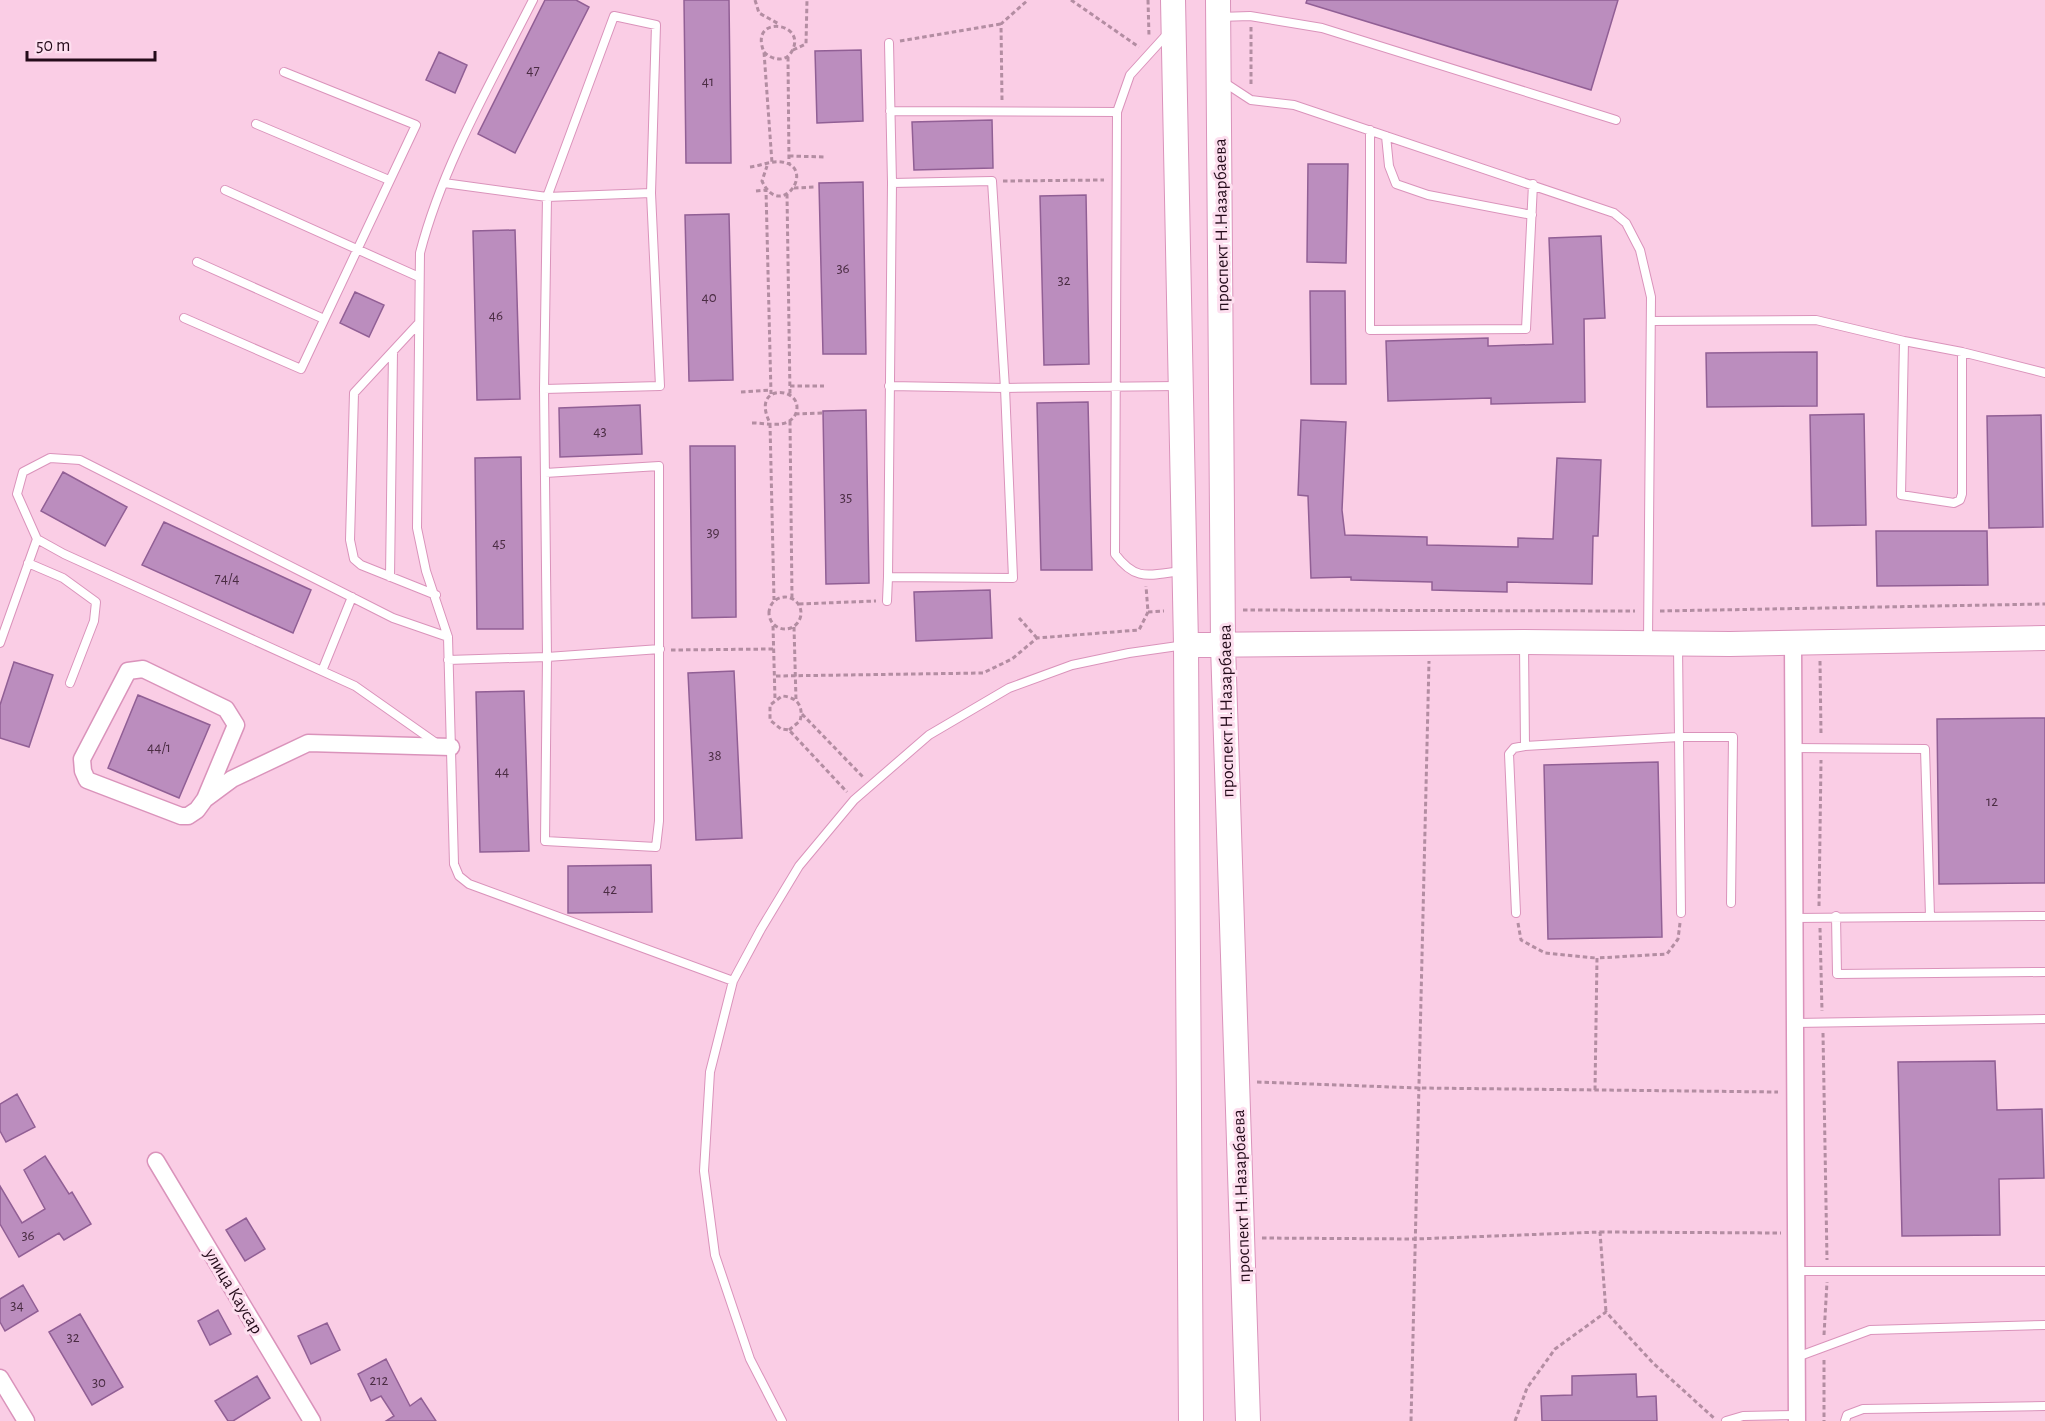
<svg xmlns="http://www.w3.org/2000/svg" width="2045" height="1421" font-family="'Alegreya Sans',sans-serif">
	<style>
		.building { fill: #bb8dbe; stroke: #915f95; stroke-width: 1.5 }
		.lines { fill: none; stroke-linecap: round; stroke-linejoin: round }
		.lane-casing { stroke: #da93bb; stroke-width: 10 }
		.street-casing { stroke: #da93bb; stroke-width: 19 }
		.secondary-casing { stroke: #da93bb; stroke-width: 26 }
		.path { stroke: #b38da2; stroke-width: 3; stroke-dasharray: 4.5 3; stroke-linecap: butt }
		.lane { stroke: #fff; stroke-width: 8 }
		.street { stroke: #fff; stroke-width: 16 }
		.secondary { stroke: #fff; stroke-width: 24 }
		.labels { text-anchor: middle; stroke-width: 6; stroke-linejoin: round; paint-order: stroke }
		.number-label { font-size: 15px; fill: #4a2c43 }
		.street-label { font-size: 18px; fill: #240b1a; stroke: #fddfef }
	</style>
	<rect width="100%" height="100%" fill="#facde5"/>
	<path class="building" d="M545 0H576L589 7 515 153 478 134Z
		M684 0H729L731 163H686Z
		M1307 0H1618L1591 90 1306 3Z
		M861 50 863 121 817 123 815 51Z
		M439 52 467 65 455 93 426 80Z
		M992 120 993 168 914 170 912 122Z
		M1308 164H1348L1346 263 1307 262Z
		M863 182 866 354H823L819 183Z
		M1086 195 1089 364 1044 365 1040 196Z
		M729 214 733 380 689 381 685 215Z
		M515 230 520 399 477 400 473 231Z
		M1601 236 1605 318 1584 319 1585 402 1491 404V398L1388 401 1386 341 1488 338V346L1553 344 1549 238Z
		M1310 291H1345L1346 384H1311Z
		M355 292 384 305 369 337 340 323Z
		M1817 352V406L1707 407 1706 353Z
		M1088 402 1092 570H1041L1037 403Z
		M640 405 642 454 560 457 559 408Z
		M866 410 869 583 826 584 823 411Z
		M1864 414 1866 525 1812 526 1810 415Z
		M2041 415 2043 527 1989 528 1987 416Z
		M1301 420 1346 422 1342 510 1345 535 1427 537V545L1518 547V538L1553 539 1557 458 1601 460 1598 536H1593L1592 584 1507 582V592L1432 590V582L1351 580V577L1311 578 1308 496 1298 495Z
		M690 446H735L736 617 692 618Z
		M521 457 523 629H477L475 458Z
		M63 472 127 507 105 546 41 511Z
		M164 522 311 590 293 633 142 565Z
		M1876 531H1987L1988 585 1877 586Z
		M990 590 992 638 916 641 914 592Z
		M14 662 53 675 29 747 0 738V705Z
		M734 671 742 838 696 840 688 673Z
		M524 691 529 851 480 852 476 692Z
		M138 695 210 725 179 798 108 768Z
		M2045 718V883L1939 884 1937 719Z
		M1658 762 1662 937 1548 939 1544 765Z
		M651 865 652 912 568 913V866Z
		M1995 1061 1997 1110 2042 1109 2044 1178 1999 1179 2000 1235 1902 1236 1898 1062Z
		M17 1094 35 1127 6 1142 0 1131V1104Z
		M45 1156 69 1194 72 1192 91 1224 64 1240 59 1233 19 1257 0 1224V1186L22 1223 45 1209 24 1170Z
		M246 1218 265 1249 245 1261 226 1230Z
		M23 1285 38 1311 5 1331 0 1322V1299Z
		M218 1310 231 1334 210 1345 198 1321Z
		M80 1314 123 1387 92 1405 49 1332Z
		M327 1323 340 1350 311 1364 298 1336Z
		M386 1359 410 1406 421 1398 436 1421H386L394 1416 381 1396 371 1401 358 1374Z
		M1636 1374 1637 1397 1656 1396 1657 1421H1542L1541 1396 1572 1395V1376Z
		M257 1376 270 1398 233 1421H228L215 1401Z"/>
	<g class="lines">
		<defs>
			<path id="lane" d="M533 0C492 81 443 164 420 253L417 528 426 571 448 637 454 864 459 876 469 884 733 981
				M614 16 656 25 651 193 660 386 544 389 547 197Z
				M1219 17 1250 16 1322 28 1616 120
				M1169 32 1130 75 1117 112 1115 554C1136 582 1149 575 1181 571
				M889 43 892 183
				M1222 81 1251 100 1294 105 1614 213 1626 223 1640 250 1651 297 1648 641
				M890 111 1117 112
				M256 124 389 180
				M1370 130V330L1526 329 1533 184
				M1386 136 1389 166 1396 184 1428 195 1532 215
				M444 183 547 197 651 193
				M225 190 419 277
				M197 262 324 319
				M184 318 301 369 416 125 284 72
				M1652 321 1816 320 1904 341 1901 495 1954 503 1960 500 1962 494V352
				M418 324 354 393 350 540 354 559 361 565 436 595
				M1904 341 1962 352 2045 373
				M889 386 1005 388 992 181 892 183 888 577 1013 578 1005 388 1178 386
				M544 389 547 657 660 649
				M28 563 63 578 96 602 94 621 70 683
				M390 577 393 351
				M887 601 888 577
				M0 643 37 539
				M1524 645 1525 746 1679 737 1678 646
				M448 660 547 657 545 841 656 847 659 821V466L545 473
				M322 671 352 597
				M439 745 355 686 64 554 37 539 17 494 23 472 50 458 80 460 393 618 448 637
				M1793 748 1925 749 1930 916
				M1516 913 1509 754 1514 748 1525 746
				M1681 913 1679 737H1733L1731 903
				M1836 916 1837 974 2045 972
				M1794 918 2045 916
				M1795 1023 2045 1019
				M1796 1271H2045
				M1797 1357 1870 1330 2045 1325
				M782 1421 750 1359 715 1255 704 1171 710 1072 733 981 761 929 799 866 854 800 929 735 1009 688 1072 665 1129 653 1185 645
				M1726 1421 1743 1416 1797 1415
				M1845 1421 1847 1415 1863 1409 2045 1406"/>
			<path id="street" d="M1793 642 1797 1421
				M205 799 236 725 226 709 143 669 128 671 82 759 83 771 87 780 181 816H188L197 810 205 799 232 779 308 743 451 747
				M156 1161 312 1421
				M0 1378 26 1421"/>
			<path id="secondary" d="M1173 0 1186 645 1191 1421
				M1218 0 1223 645 1248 1421
				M1186 645 1524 642 1730 644 2045 638"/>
		</defs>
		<use href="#lane" class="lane-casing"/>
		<use href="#street" class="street-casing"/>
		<use href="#secondary" class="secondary-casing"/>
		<path class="path" d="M755 0 759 13 779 24
			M1071 0 1139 47
			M1148 0 1149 36
			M1251 27V87
			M900 41 1001 24
			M793 50 806 44 807 0
			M764 52C772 60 786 63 792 51 808 22 748 14 764 52L772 163
			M788 57 789 164
			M1002 100 1001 24 1028 0
			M789 156 826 157
			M750 167C760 166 773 160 782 162 817 167 781 222 762 181L767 166
			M1003 181 1104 180
			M794 188 815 187
			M756 191 766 190 771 394
			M787 194 790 394
			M790 386H824
			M741 392 771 390
			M795 414 822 413
			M790 421 792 598
			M752 423C762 423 772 425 781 424 788 423 794 419 796 413 805 386 749 382 770 423L774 600
			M769 613a16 16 0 1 1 32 0a16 16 0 1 1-32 0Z
			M799 604 876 601
			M1243 610 1635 611
			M1660 611 2045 604
			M1148 612 1164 611
			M1019 618 1037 638
			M773 626 775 699
			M794 627 796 700
			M671 650 773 649
			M1820 661 1821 735
			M776 676 983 673 1012 659 1037 638 1139 630 1148 612 1146 586
			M802 714 863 777
			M789 730 800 721C804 706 797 697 782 696L770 705V720L781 729 789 730 847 792
			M1819 906 1821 760
			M1518 923 1521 940 1545 953 1596 958
			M1820 928 1822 1011
			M1823 1033 1827 1260
			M1257 1082 1419 1088 1778 1092
			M1595 1090 1597 958 1667 954 1678 939 1680 923
			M1600 1232 1781 1233
			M1262 1238 1415 1239 1600 1232 1606 1312
			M1824 1335 1827 1282
			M1824 1360V1421
			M1411 1421 1429 661
			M1515 1421 1527 1388 1555 1349 1606 1312 1653 1363 1714 1418"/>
		<use href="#lane" class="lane"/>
		<use href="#street" class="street"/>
		<use href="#secondary" class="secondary"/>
	</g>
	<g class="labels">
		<g class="number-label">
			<text x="533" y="75">47</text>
			<text x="708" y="86">41</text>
			<text x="843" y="273">36</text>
			<text x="1064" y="285">32</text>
			<text x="709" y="302">40</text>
			<text x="496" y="320">46</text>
			<text x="600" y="436">43</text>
			<text x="846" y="502">35</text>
			<text x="713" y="537">39</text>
			<text x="499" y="548">45</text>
			<text x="227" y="583">74/4</text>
			<text x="159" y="752">44/1</text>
			<text x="715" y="760">38</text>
			<text x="502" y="776">44</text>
			<text x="1992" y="806">12</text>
			<text x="610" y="894">42</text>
			<text x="28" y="1240">36</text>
			<text x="17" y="1310">34</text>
			<text x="73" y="1342">32</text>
			<text x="379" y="1385">212</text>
			<text x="99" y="1387">30</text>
		</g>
		<g class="street-label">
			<text transform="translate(1221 225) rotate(-91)" y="6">проспект Н.Назарбаева</text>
			<text transform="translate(1226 711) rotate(-91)" y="6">проспект Н.Назарбаева</text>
			<text transform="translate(1241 1196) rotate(-92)" y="6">проспект Н.Назарбаева</text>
			<text transform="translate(234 1291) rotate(59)" y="6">улица Каусар</text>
		</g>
	</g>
	<path d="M27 51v9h128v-9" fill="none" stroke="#240b1a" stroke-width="3"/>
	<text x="36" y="51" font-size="18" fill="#240b1a" stroke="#fddfef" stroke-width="4.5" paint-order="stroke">50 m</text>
</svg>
